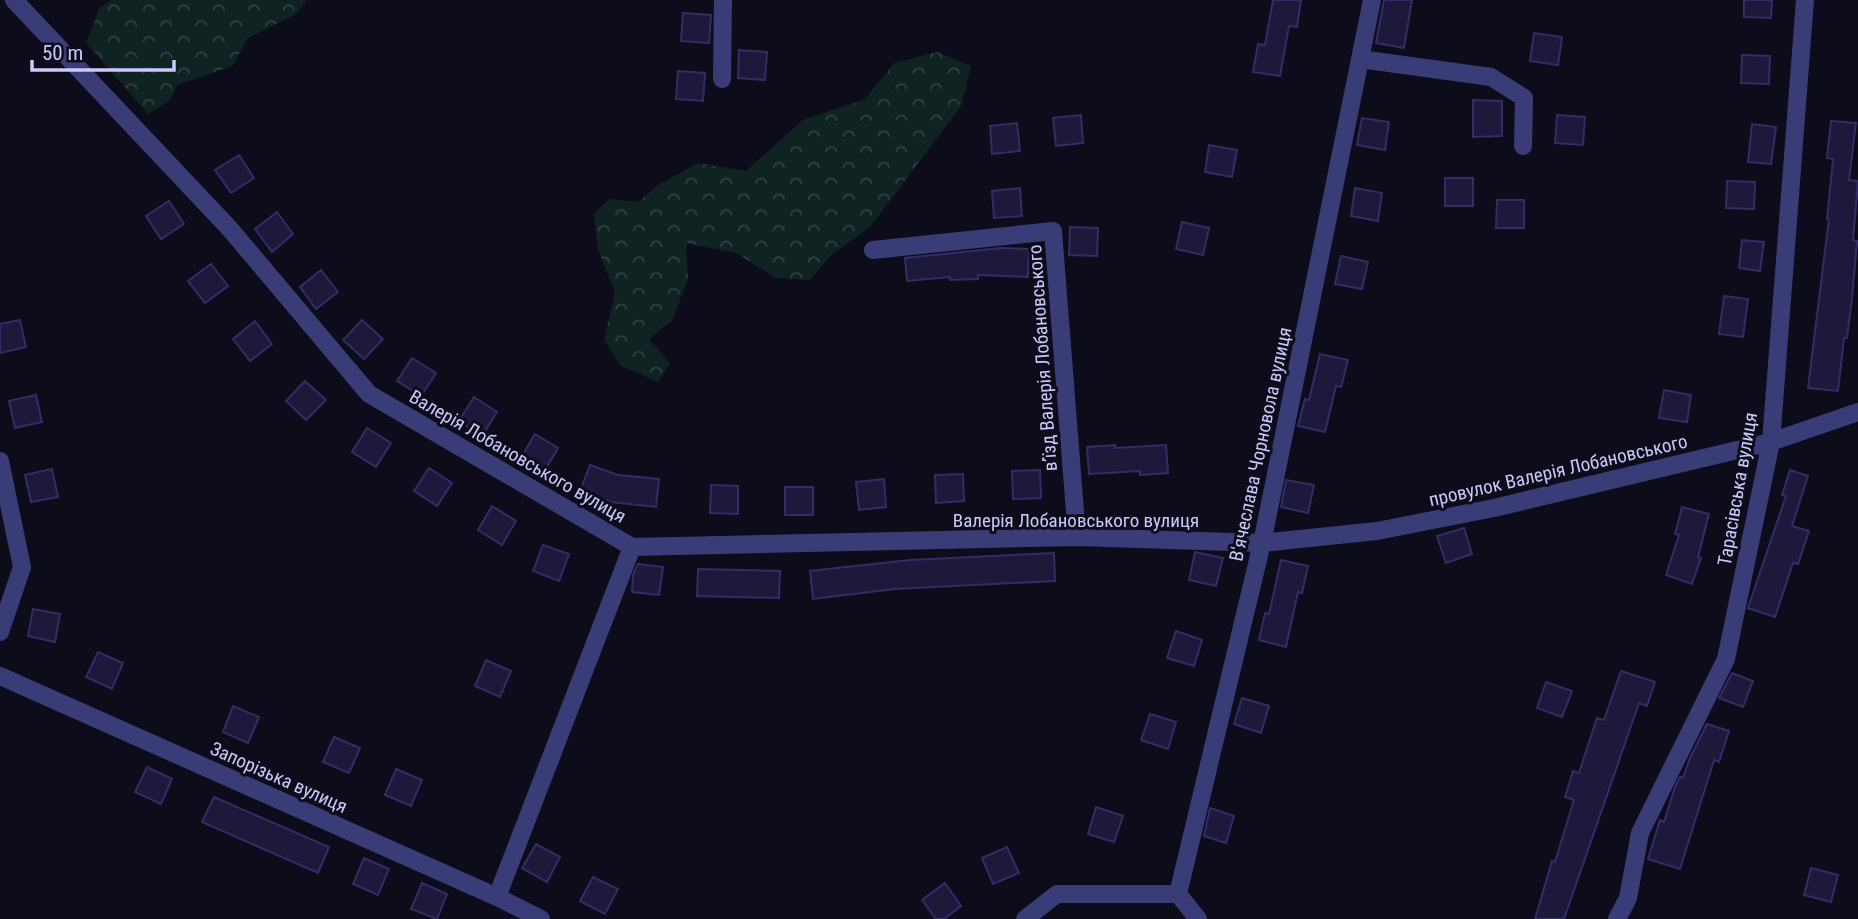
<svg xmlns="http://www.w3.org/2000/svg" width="1858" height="919" font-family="'Roboto Condensed',sans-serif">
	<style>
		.forest { fill: url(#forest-crowns) }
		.building { fill: #1d193b; stroke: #332d65; stroke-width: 2 }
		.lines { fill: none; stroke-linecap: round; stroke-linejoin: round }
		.minor { stroke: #3a3c77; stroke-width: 18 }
		.labels { text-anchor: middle; stroke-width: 6; stroke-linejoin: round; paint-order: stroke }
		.street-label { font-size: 19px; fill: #cbc9fc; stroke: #0d0c1b }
	</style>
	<defs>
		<pattern id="forest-crowns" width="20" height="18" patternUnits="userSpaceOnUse" patternTransform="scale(1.75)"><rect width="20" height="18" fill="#0f2422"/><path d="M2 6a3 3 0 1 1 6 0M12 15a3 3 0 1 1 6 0" fill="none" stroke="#314243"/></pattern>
	</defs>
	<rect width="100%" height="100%" fill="#0d0c1b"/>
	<path class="forest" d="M112 0H307L296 14 248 38 232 66 177 85 170 100 148 114 86 43 100 7Z
		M938 52 971 66 961 106 895 194 870 227 831 255 810 280 776 278 736 253 686 243 688 278 673 319 649 339 670 363 658 382 621 366 604 340 615 292 598 250 594 214 609 199 638 202 657 186 698 163 746 171 803 120 865 99 894 63Z"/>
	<path class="building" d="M1273 0H1301L1297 27 1289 26 1280 76 1253 72 1258 44 1265 45Z
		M1384 0H1412L1404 48 1376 43Z
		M1744 0H1772L1771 18 1744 17Z
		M683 13 711 15 709 43 681 41Z
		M1534 33 1562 37 1558 65 1530 61Z
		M739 50 767 52 765 80 738 78Z
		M1742 55 1770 56 1769 84 1741 83Z
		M678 71 705 73 703 101 676 99Z
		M1473 100 1502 101V136L1473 137Z
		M1081 115 1083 143 1056 146 1053 118Z
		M1557 115 1585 117 1583 145 1555 143Z
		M1362 118 1389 122 1385 150 1357 145Z
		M1831 121 1856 123 1849 180 1858 181 1853 240 1857 241 1852 298 1847 338H1844L1838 391 1808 388 1829 219H1827L1833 159 1827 158Z
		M1017 123 1020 151 992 154 990 126Z
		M1752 124 1776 127 1771 164 1748 162Z
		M1209 145 1237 150 1232 177 1205 172Z
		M239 155 254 178 231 193 215 170Z
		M1445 178H1473V206H1445Z
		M1727 181 1755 182 1754 209 1726 208Z
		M1020 188 1022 216 994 218 992 191Z
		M1355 188 1382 193 1378 221 1351 216Z
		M1497 200H1524V228H1496Z
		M169 201 184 224 161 239 146 216Z
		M277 212 293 234 272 252 255 229Z
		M1182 222 1209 228 1203 255 1176 249Z
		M1070 227 1098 228 1097 256 1069 255Z
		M1742 240 1764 242 1760 271 1739 268Z
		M1001 248 1029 249 1028 277 978 275V279L950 280V277L907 281 905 258Z
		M1341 256 1368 262 1362 289 1335 284Z
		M211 264 228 286 205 303 188 281Z
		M321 270 338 292 316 309 300 287Z
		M1724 296 1748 299 1743 337 1719 334Z
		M20 320 26 347 0 353V324Z
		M362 320 383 339 364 359 343 340Z
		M255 321 272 344 250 361 233 339Z
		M1320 354 1348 360 1341 387 1336 386 1325 432 1298 426 1305 399 1309 400Z
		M412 358 436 373 421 396 397 381Z
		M305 381 326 400 306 420 286 401Z
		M1664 390 1691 395 1687 422 1659 418Z
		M36 395 42 422 15 428 9 401Z
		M474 397 497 412 482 436 459 421Z
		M367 428 391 443 376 467 352 452Z
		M535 434 558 448 544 472 521 458Z
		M1115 445V448L1166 445 1168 473 1140 475V471L1089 474 1087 447Z
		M590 465 618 475 659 479 656 507 611 502 580 491Z
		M429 468 452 483 437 506 414 491Z
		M52 469 58 497 31 502 25 475Z
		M1040 470 1041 498 1013 499 1012 471Z
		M1790 470 1808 476 1792 526 1809 531 1798 564 1793 563 1775 617 1748 608 1786 496 1782 495Z
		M963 474 964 501 936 503 935 475Z
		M884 479 886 507 859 510 856 482Z
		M1286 480 1314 485 1308 513 1281 507Z
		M711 485 738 486V514L710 513Z
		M785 487H813V515H785Z
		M492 506 516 521 502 545 478 530Z
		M1682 507 1709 514 1698 557 1701 558 1692 584 1666 575 1679 535 1675 534Z
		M1464 528 1472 554 1446 563 1437 536Z
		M543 545 569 554 559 581 533 571Z
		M1195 552 1223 558 1216 586 1189 580Z
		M1054 553 1055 581 895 589 813 599 810 571 910 560Z
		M1281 560 1308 566 1302 593 1298 592 1286 647 1259 640 1265 613 1269 614Z
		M638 564 663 567 659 595 632 592 633 575Z
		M698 569 780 571 779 598 697 596Z
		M33 609 60 614 55 642 28 636Z
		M1176 631 1202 640 1194 666 1167 658Z
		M98 652 123 663 112 689 86 677Z
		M486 660 511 671 500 697 475 686Z
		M1621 671 1655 682 1647 706 1639 703 1564 919H1535L1552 861 1555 862 1574 800 1565 797 1573 771 1579 773 1597 718 1604 720Z
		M1732 673 1753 681 1743 707 1719 698Z
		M1546 682 1572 691 1562 717 1537 708Z
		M1242 698 1269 706 1261 733 1234 724Z
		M233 706 259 717 248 743 223 732Z
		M1150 714 1176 722 1168 749 1141 740Z
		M1707 724 1729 731 1719 762 1714 760 1680 869 1648 859 1660 820 1664 822 1675 787 1680 777 1683 778 1690 758Z
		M334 737 360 748 349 773 323 762Z
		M147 767 172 779 161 804 135 792Z
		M396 769 422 780 411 806 385 795Z
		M214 797 329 847 318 873 202 822Z
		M1096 807 1123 816 1114 842 1088 834Z
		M1210 808 1234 816 1226 843 1204 836Z
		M536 844 560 857 547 882 522 868Z
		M1007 847 1019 873 993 884 982 858Z
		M364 858 389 869 378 895 353 884Z
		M1811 868 1838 875 1831 902 1804 895Z
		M593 877 618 889 605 914 580 901Z
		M422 883 447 894 437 919 411 909Z
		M945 883 961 906 944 919H936L922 900Z"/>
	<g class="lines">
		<path class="minor" d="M14 0 230 229 369 394 632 547 1077 537 1262 543 1377 531 1494 508 1771 442 1858 412
			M1360 59 1491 77 1524 98 1523 146
			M722 79 723 0
			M873 250 1053 231 1077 537
			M0 461 22 567 0 632
			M0 676 497 897 541 919
			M1178 894 1262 543 1372 0
			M497 897 632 547
			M1025 919 1057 894H1178L1198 919
			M1617 919 1628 898 1640 833 1726 659 1771 442 1805 0"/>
	</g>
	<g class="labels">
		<g class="street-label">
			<text transform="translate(1042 358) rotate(-94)" y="7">в’їзд Валерія Лобановського</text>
			<text transform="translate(1260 444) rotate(-78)" y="7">В'ячеслава Чорновола вулиця</text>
			<text transform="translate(518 456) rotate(30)" y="7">Валерія Лобановського вулиця</text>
			<text transform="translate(1558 470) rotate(-13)" y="7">провулок Валерія Лобановського</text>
			<text transform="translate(1737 489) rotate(-80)" y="7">Тарасівська вулиця</text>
			<text x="1076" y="527">Валерія Лобановського вулиця</text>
			<text transform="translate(279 777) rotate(24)" y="7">Запорізька вулиця</text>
		</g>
	</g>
	<path d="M32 60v10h142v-10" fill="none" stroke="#cbc9fc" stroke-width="3.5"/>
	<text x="42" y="60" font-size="21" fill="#cbc9fc" stroke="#0d0c1b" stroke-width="5" paint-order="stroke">50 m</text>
</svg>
